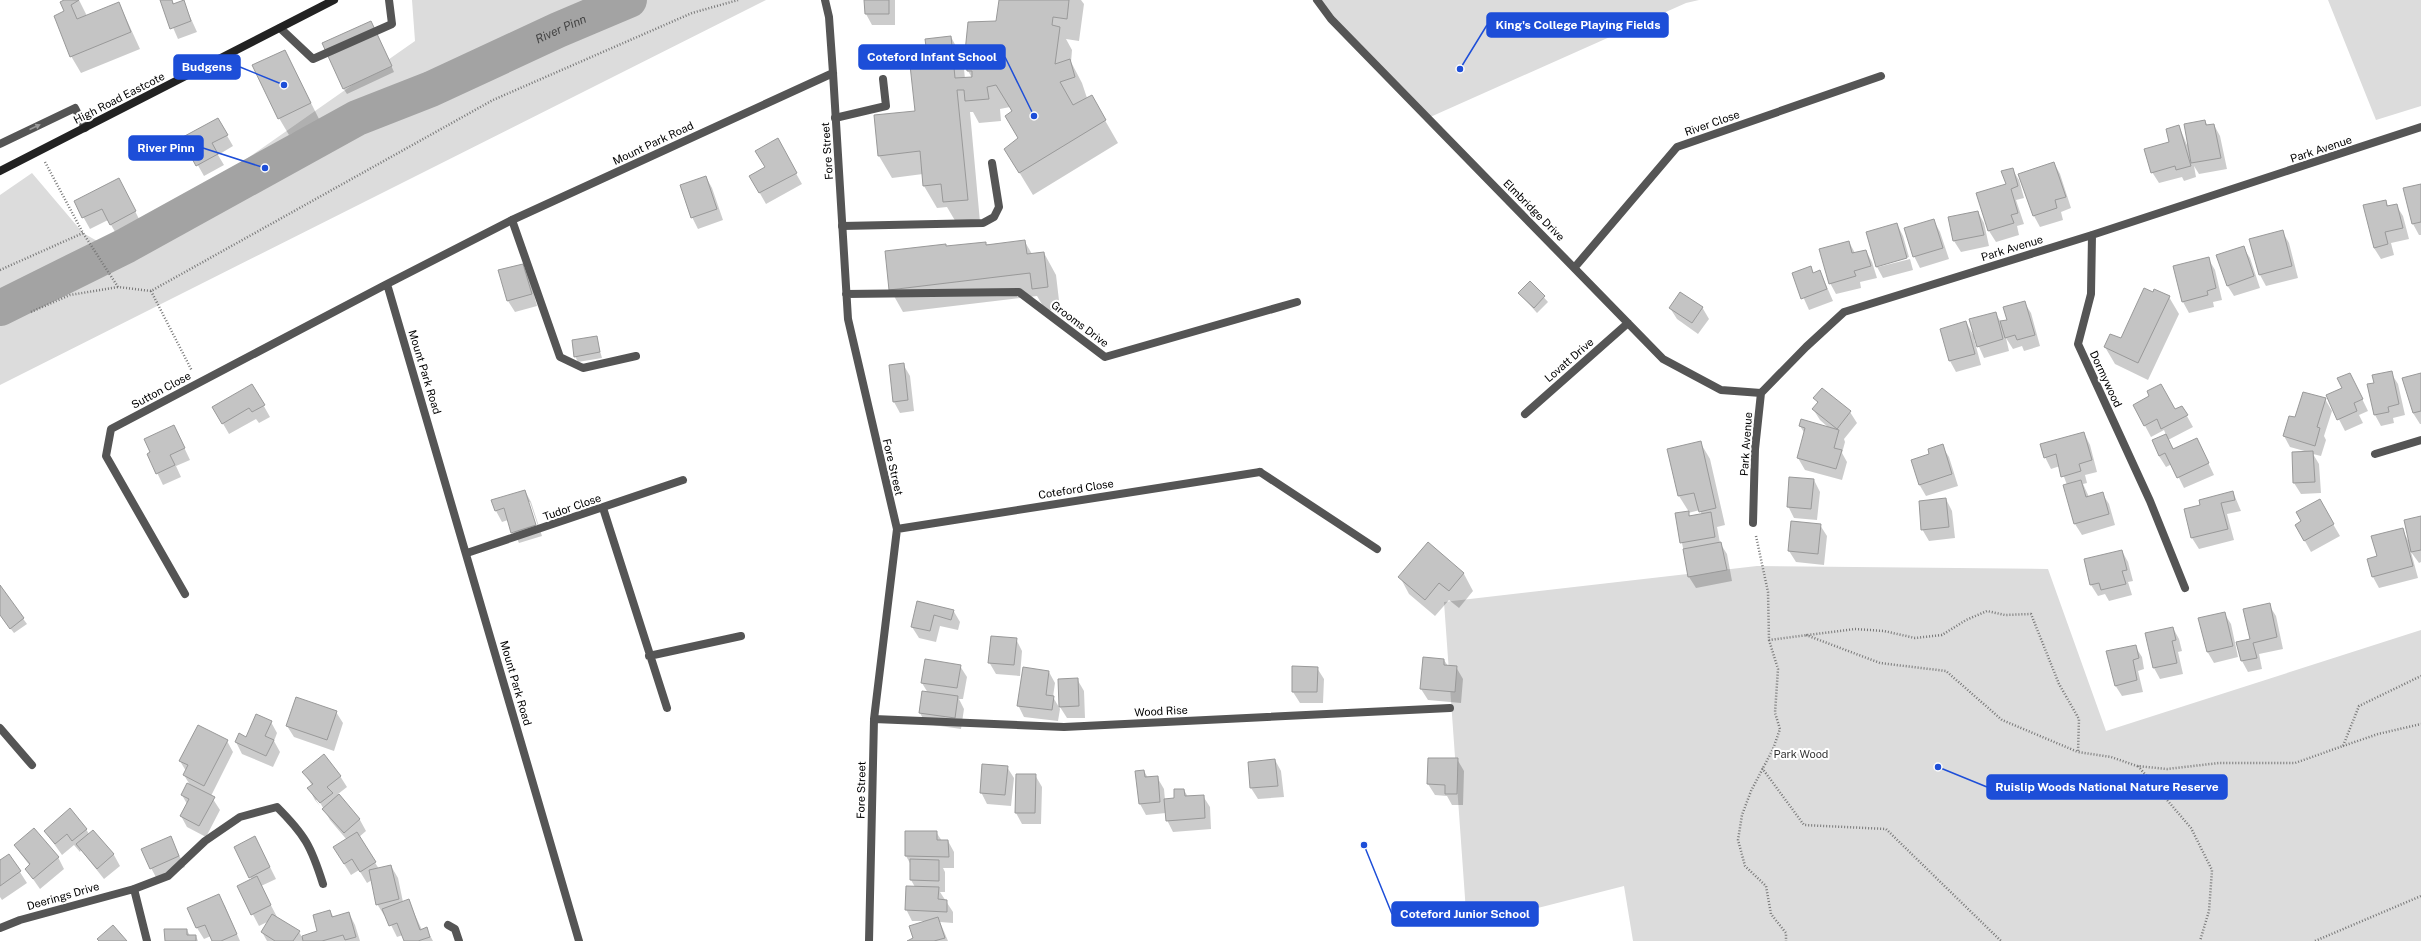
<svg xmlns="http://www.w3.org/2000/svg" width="2421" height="941" font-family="'Public Sans',sans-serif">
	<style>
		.green { fill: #dcdcdc }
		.shadow { fill: #0003; fill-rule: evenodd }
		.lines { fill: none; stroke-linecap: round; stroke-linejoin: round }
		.river { stroke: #a3a3a3; stroke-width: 36 }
		.building { fill: #c4c4c4; stroke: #999 }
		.path { stroke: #777; stroke-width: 2.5; stroke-dasharray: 1 2; stroke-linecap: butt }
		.lane { stroke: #555; stroke-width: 8 }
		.street { stroke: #555; stroke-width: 8 }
		.secondary { stroke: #222; stroke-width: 8 }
		.oneway { fill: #999 }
		.labels { text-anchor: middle; stroke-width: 4; stroke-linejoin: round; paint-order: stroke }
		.street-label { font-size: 11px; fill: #000; stroke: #fff }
		.park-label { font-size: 11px; fill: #333; stroke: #fff }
		.water-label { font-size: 12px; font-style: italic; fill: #444; stroke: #fff }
		.leader { fill: none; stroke: #1d4ed8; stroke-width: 1.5 }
		.callout-dot { fill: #1d4ed8; stroke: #fff; stroke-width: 1.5 }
		.callout { fill: #1d4ed8; stroke: #1d4ed8; stroke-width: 1.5 }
		.callout-label { font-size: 12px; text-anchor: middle; font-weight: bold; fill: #fff }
	</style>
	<rect width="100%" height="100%" fill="#fff"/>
	<path class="green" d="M412 0H766L0 385V195L32 173 83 233 115 251 415 41Z
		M1317 0H1699L1686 3 1428 118Z
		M2328 0H2421V106L2376 120Z
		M1757 566 2048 569 2106 731 2421 630V941H1633L1624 886 1467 926 1444 602Z"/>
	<path class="shadow" d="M67 0H79L87 16 119 3 140 49 81 73 71 56 65 12Z
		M161 0H172L174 4 183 1 197 32 178 39Z
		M865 0H895V25H872L866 14Z
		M1000 0H1081L1084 4 1079 41 1066 39 1072 50 1071 62 1082 83 1087 98 1091 96 1118 143 1033 195 1005 149 1019 139 1010 107 1000 109 1001 121 979 123 973 112H970L980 222 957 224 947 207 937 208 924 186 923 174 892 178 879 156 916 112 928 55 951 37 963 59 965 79 972 78 968 71 997 22Z
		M374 27 394 72 347 94 343 88Z
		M285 51 320 121 289 135 279 118Z
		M218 120 233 146 218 155 224 165 204 176 183 139Z
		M2205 121 2208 126 2214 125 2220 136 2227 169 2199 174 2194 166 2196 177 2184 181 2182 177 2159 183 2152 172 2179 126 2187 145Z
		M777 140 802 184 766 204 750 176 766 167Z
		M2054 163 2060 174 2071 208 2061 212 2063 220 2040 227 2034 216 2020 174Z
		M2012 169 2019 180 2024 198 2016 200 2024 224 2017 226 2019 235 1996 242 1989 231 1977 194 2007 185Z
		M706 177 712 188 723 220 698 229 692 217Z
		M2421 185V235H2419L2413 224Z
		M125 191 141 223 117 235 108 220 90 229 75 202Z
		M2385 201 2389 207 2396 205 2403 216 2409 239 2391 243 2394 255 2381 259 2374 248Z
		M1978 212 1984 223 1989 246 1961 252 1954 241 1949 218Z
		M1934 221 1940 232 1949 259 1920 268 1914 256Z
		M1897 224 1903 236 1909 257 1878 265V267L1910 259 1913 270 1883 278 1877 267Z
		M2282 231 2289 243 2298 278 2266 286 2260 275Z
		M1025 242 1032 254 1044 253 1056 275 1060 309 1046 311 1037 296 903 312 890 289 947 247Z
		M1849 242 1855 253 1866 251 1872 262 1877 278 1860 282 1861 288 1836 294 1830 283Z
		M2243 247 2250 258 2260 288 2234 296 2227 285Z
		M2208 258 2215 270 2222 300 2213 302 2214 307 2189 313 2183 302Z
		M522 265 529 276 537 306 515 312 508 301 500 271Z
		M1810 267 1814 274 1820 271 1833 301 1809 310 1793 274Z
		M1530 282 1548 302 1537 313 1519 293Z
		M2154 293 2169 297 2179 314 2148 380 2115 364 2105 347 2110 335 2121 340Z
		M2024 302 2031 313 2040 346 2024 351 2022 346 2013 349 2006 338 2009 351 1984 358 1975 338 1974 339 1981 365 1956 372 1950 361 1966 322 1975 338 1995 313 2001 322 2008 320Z
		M1702 307 1709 319 1698 334 1677 319 1670 308Z
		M596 337 602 358 578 362 575 356Z
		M903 364 910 376 914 411 900 413 894 402Z
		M2391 373 2398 384 2405 415 2393 418 2394 423 2381 426 2375 415 2368 385 2375 383Z
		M2350 374 2368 411 2359 415 2363 423 2345 431 2327 396 2343 388Z
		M2421 374V424H2420L2413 413Z
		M252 385 270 417 259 423 256 419 229 434 214 408Z
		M1815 398 1850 412 1857 423 1844 439 1845 442 1842 453 1847 462 1842 480 1805 470 1798 458 1805 434 1800 426 1829 428 1820 420 1813 409 1818 404Z
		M2325 399 2332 411 2324 436 2326 440 2321 456 2313 454 2319 464 2321 493 2301 494 2294 483 2308 452 2290 447 2284 436 2296 419Z
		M2134 405 2175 410 2182 407 2193 427 2168 440 2174 449 2197 439 2214 475 2184 488 2172 464 2166 467 2159 456 2166 435 2164 430 2151 437Z
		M174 426 190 460 176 466 181 477 163 485 148 454Z
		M2084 433 2090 445 2097 472 2085 475 2087 483 2083 484 2089 497 2102 493 2109 504 2115 525 2082 535 2075 524 2067 485 2060 466 2051 469 2045 457Z
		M1700 442 1710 459 1725 525 1717 527 1720 543 1727 554 1732 581 1696 588 1689 577 1676 514 1689 512 1679 496 1669 450ZM1700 510 1702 515 1691 517 1688 513Z
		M1942 446 1949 457 1958 486 1926 496 1919 484Z
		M1814 480 1820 492 1817 520 1794 518 1788 506Z
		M525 491 531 502 542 536 519 543 508 520 502 522 496 511ZM528 502H530L539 529 537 530Z
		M2233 492 2241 511 2227 514 2234 540 2199 549 2192 538 2185 510 2201 506Z
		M1946 499 1952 511 1955 538 1929 541 1922 529Z
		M2319 500 2340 536 2311 552 2296 525 2303 522Z
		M2421 517V562L2419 563 2411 552 2418 578 2379 588 2373 577 2402 529 2409 542Z
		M1820 525 1827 536 1824 565 1796 562 1789 551Z
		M1428 544 1464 574 1473 591 1459 608 1449 600 1435 616 1409 594 1400 577Z
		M2122 551 2128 562 2133 581 2128 582 2132 595 2109 601 2105 594 2098 596 2091 585 2085 560Z
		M0 587 27 624 14 633 0 615Z
		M918 602 953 610 960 622 958 630 940 626 936 642 919 638 912 627Z
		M2269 605 2276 616 2283 649 2259 654 2262 669 2248 672 2242 661 2237 643 2251 640Z
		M2224 613 2231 624 2238 657 2214 663 2207 651Z
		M2173 628 2179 639 2182 651 2178 652 2183 674 2160 679 2154 668Z
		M1016 639 1022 651 1020 676 996 674 989 662Z
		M2135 646 2142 657 2144 669 2138 671 2143 692 2122 696 2115 685Z
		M1444 660 1448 666 1456 667 1463 679 1461 703 1428 700 1421 689Z
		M960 666 967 677 963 699H959L964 709 961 729 926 724 920 713 928 693 922 683Z
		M1317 668 1324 679 1323 703H1300L1293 692Z
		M1049 672 1055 683 1053 697 1060 709 1058 721 1024 717 1018 705Z
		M1077 679 1084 691 1085 718H1067L1060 707 1059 680Z
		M336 712 343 723 334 751 294 737 287 726Z
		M271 722 277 733 274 741 280 752 273 767 242 754 236 742Z
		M227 741 233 752 211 796 220 810 206 837 187 827 181 816 187 804 182 795 190 785 184 775 186 771 180 761Z
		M1457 759 1464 771 1463 805H1452L1447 796 1435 795 1428 784Z
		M1275 760 1281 771 1284 797 1258 799 1251 788 1249 762Z
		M1007 767 1014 778 1011 806 987 804 981 792Z
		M1144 771 1148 778 1157 777 1164 789 1165 800 1175 799 1184 790 1188 797 1203 796 1210 807 1211 829 1173 832 1167 820 1166 813 1146 815 1140 804 1136 772Z
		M304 772 340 776 347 787 338 794 360 820 366 831 359 837 379 869 391 866 398 878 403 902 408 900 422 930 426 928 433 941H405L403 935 397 937 386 915H384L377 904 372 880 367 883 359 870 351 875 341 859 347 840 330 820 318 799 316 800 320 806 315 800 309 789 312 786Z
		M1035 775 1042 787 1041 824H1022L1016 813Z
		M86 829 89 834 93 831 114 855 120 866 104 879 81 850 80 852 74 845 62 855 45 831Z
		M906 832H936L942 841H948L954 852V868H943L945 872V892H940L953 912V923L940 922 948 941H908L914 939 927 921H912L906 909 915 887 911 880V865L906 856Z
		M170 837 185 867 157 879 151 868Z
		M15 846 58 857 64 869 40 889 26 869 30 866Z
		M235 847 261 849 276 879 261 886 277 917 299 932 302 937 319 932 330 911 334 918 349 913 355 925 360 941H267L262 932 269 921 259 926 238 886 252 880Z
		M9 855 27 883 2 900 0 897V861Z
		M218 895 225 906 240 941H213L211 936 204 939 197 928 189 909Z
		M187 930 190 936H196L198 941H166Z"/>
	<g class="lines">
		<path class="river" id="s1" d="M0 308 127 245 357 118 431 89 558 30 629 0"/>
	</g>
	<path class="building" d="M64 0H79L71 5 77 19 119 2 131 32 70 57 54 16 64 11 60 2Z
		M160 0H172L173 4 184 0 191 21 170 29Z
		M864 0H889V14H865Z
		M999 0H1069L1067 19 1053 17 1052 25 1060 27 1055 64 1070 59 1075 77 1060 82 1073 105 1092 95 1106 120 1019 173 1004 149 1018 138 1005 116 1012 111 996 85 987 87 989 99 965 101 964 90H957L968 200 943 202 941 184 923 186 920 151 878 156 874 115 915 111 909 56 927 54 925 39 951 36 955 78 972 77V71H967L965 52 968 22 996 21Z
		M371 21 392 66 343 89 322 43Z
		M285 50 311 103 278 119 252 65Z
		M218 118 228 135 212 143 218 154 196 166 181 138Z
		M2205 120 2206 125 2214 124 2221 158 2191 163 2184 124Z
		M2179 125 2191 166 2176 170 2175 166 2151 173 2144 149 2169 142 2166 129Z
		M778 138 797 173 759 193 749 176 765 167 755 151Z
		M2054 162 2066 197 2055 200 2057 208 2033 216 2018 174Z
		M2013 168 2018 186 2011 189 2018 213 2011 215 2014 223 1988 231 1976 193 2006 184 2001 171Z
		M706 176 717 209 691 218 680 185Z
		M119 178 136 211 110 225 102 209 82 218 74 201Z
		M2421 184V222L2412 224 2403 188Z
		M2386 200 2387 206 2397 204 2403 228 2385 232 2388 244 2374 248 2363 205Z
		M1978 211 1984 235 1953 241 1948 217Z
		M1934 219 1943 248 1913 257 1904 228Z
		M1897 223 1907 258 1876 267 1866 232Z
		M2283 230 2292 266 2259 275 2249 239Z
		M1025 240 1027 254 1044 252 1048 287 1032 289 1030 273 889 290 885 251 946 244V246L986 242V245Z
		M1849 241 1852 253 1866 250 1871 266 1854 271 1856 276 1829 284 1819 249Z
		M2244 246 2254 276 2227 286 2216 255Z
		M2209 257 2216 288 2207 291 2208 295 2182 302 2173 266Z
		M523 264 532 294 507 301 498 270Z
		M1811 266 1813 273 1820 270 1827 289 1801 299 1792 273Z
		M1530 281 1545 296 1534 308 1518 293Z
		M2144 288 2153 292 2154 289 2170 296 2138 363 2104 347 2110 334 2121 338Z
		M1680 292 1703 307 1692 323 1669 308Z
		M2025 301 2035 335 2017 340 2015 335 2005 338 2000 321 2007 320 2003 307Z
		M1996 312 2003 339 1977 347 1969 319Z
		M1966 321 1975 354 1949 361 1940 329Z
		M597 336 600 352 574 357 572 340Z
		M904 363 908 400 893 402 889 365Z
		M2392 371 2399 404 2388 407 2389 412 2374 415 2367 384 2374 383 2372 375Z
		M2350 373 2363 399 2354 403 2357 411 2337 420 2326 395 2342 388 2337 378Z
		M2421 373V411L2413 413 2402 378Z
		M252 384 265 405 252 412 249 408 222 424 212 407Z
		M2161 384 2175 409 2182 406 2188 415 2161 429 2157 419 2144 426 2133 405 2149 396 2147 391Z
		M1822 388 1851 411 1837 429 1812 409 1818 402 1813 398Z
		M2303 392 2326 398 2317 427 2320 428 2315 446 2283 436 2289 416 2295 417Z
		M1801 419 1839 430 1834 448 1842 450 1836 469 1797 458 1805 428 1799 426Z
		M174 425 185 448 170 455 175 465 156 474 147 454 150 452 144 439Z
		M2084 432 2092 460 2079 464 2081 471 2061 477 2056 454 2044 458 2040 444Z
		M2166 434 2173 449 2197 438 2209 463 2177 478 2165 453 2159 456 2152 440Z
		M1701 441 1716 508 1699 512 1694 493 1678 496 1667 449Z
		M1943 444 1952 474 1919 485 1911 460 1929 454 1928 449Z
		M2313 451 2315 482 2293 483 2292 452Z
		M1789 477 1814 479 1811 509 1787 507Z
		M2081 480 2086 497 2103 492 2109 514 2074 524 2063 485Z
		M525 490 536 525 511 533 504 508 495 511 491 500Z
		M2233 491 2235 500 2221 503 2228 529 2191 538 2184 509 2200 505 2199 500Z
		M1946 498 1949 527 1921 530 1919 501Z
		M2320 499 2334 524 2304 541 2295 525 2301 521 2296 512Z
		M1689 511V516L1711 512 1715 537 1680 543 1675 513Z
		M2421 516V550L2411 552 2404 520Z
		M1791 521 1821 524 1818 554 1788 551Z
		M2403 528 2413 566 2372 577 2367 559 2377 556 2371 536Z
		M1428 542 1464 573 1449 591 1439 583 1425 600 1398 577Z
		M1721 542 1727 570 1688 577 1683 549Z
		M2122 550 2127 570 2122 571 2126 584 2101 590 2099 583 2090 585 2084 559Z
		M0 585 24 618 10 629 0 615Z
		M917 601 954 610 951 620 934 615 930 631 911 627Z
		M2270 603 2277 637 2253 643 2257 658 2241 661 2236 642 2250 639 2243 609Z
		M2225 612 2233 646 2207 652 2198 618Z
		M2173 627 2176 640 2172 641 2177 663 2153 668 2145 633Z
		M991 636 1017 638 1014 665 988 663Z
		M2136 645 2139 658 2133 660 2137 680 2115 686 2106 651Z
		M1423 657 1444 659V665L1457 666 1455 692 1420 689Z
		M925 659 961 665 957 688 921 683Z
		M1292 666 1318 667 1317 692H1292Z
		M1023 667 1049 671 1046 695 1054 696 1052 710 1017 706Z
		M1078 678 1079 706 1059 707 1058 679Z
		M922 691 958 696 955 718 919 713Z
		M296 697 337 711 327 740 286 726Z
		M256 714 272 721 265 736 274 740 266 756 235 742 239 733 246 737Z
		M198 725 228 740 204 786 183 775 188 765 179 761Z
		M324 754 341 776 327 787 333 793 320 803 307 788 313 784 302 772Z
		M1428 758H1458L1457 794H1445V785L1427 784Z
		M1275 759 1278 786 1250 788 1248 762Z
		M982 764 1008 766 1005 795 980 793Z
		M1144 770 1145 777 1158 776 1160 802 1139 804 1135 771Z
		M1016 774H1036L1035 813H1015Z
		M187 783 215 797 199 826 180 816 189 799 181 795Z
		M1174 789H1184L1185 796 1204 795 1205 818 1166 821 1164 799 1174 798Z
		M339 794 360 819 344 833 322 809Z
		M70 808 87 829 72 841 67 834 55 844 44 831Z
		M34 828 59 857 33 879 25 869 30 864 14 845Z
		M93 830 114 854 97 869 76 844Z
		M905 831H937V840H948L949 857 905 856Z
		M357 832 376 862 360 872 352 859 344 864 333 847Z
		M171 836 179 856 150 869 141 849Z
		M255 836 270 867 249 878 234 847Z
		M9 854 21 871 0 886V860Z
		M910 859 939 860V881L910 880Z
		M391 865 399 899 376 905 369 870Z
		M257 876 271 905 251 915 237 886Z
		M906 886 939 887 938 899 947 900V912L905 910Z
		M219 894 237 934 221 941H212L205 925 196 928 187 908Z
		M409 899 420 930 427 927 430 937 418 941H404L397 923 389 926 382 909Z
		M330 910 332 917 349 912 356 937 345 940 343 935 322 941H303L302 936 317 931 313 915Z
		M272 914 300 931 293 941H275L261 932Z
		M938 917 945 938 934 941H907L913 938 909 926Z
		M113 925 127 941H99L97 939Z
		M164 929H187V935H196V941H165Z"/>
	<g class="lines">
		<path class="path" d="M45 162 83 233 118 287 151 291 493 100 692 13 738 0
			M0 270 83 233
			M151 291 192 371
			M31 312 70 295 118 287
			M1756 536 1768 592 1769 640 1855 629 1884 631 1915 638 1942 635 1966 620 1987 611 2005 615 2031 614 2059 684 2079 719 2078 752 2111 757 2137 766 2167 769 2219 763H2295L2343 746 2359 706 2421 676
			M1806 635 1880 663 1946 671 2002 720 2078 752
			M1769 640 1778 669 1775 713 1780 729 1773 749 1751 791 1742 815 1738 840 1745 866 1766 886 1771 914 1786 933V941
			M2343 746 2378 734 2421 724
			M2138 766 2191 828 2212 870 2209 911 2200 941
			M1762 768 1804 825 1886 829 2001 941
			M2315 941 2421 896"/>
		<path class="lane" d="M280 28 313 59 392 24 389 0
			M835 118 886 106 883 79
			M0 144 75 108 85 128
			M512 220 560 357 583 368 636 356
			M842 226 983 223 994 217 999 207 992 163
			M1260 472 1377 549
			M603 508 667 708
			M649 656 741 636
			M448 925 455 929 459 941"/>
		<path class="street" d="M825 0 829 17 833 73 848 319 897 529 874 719 869 941
			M1317 0 1331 19 1663 359 1721 390 1761 393
			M2092 235 2091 294 2078 344 2150 501 2185 588
			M1575 267 1677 147 1881 76
			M846 294 1019 292 1105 357 1297 302
			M1525 414 1628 323
			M2375 454 2421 440
			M1753 523 1755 449 1761 393 1806 347 1844 312 2092 235 2421 127
			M897 529 1260 472
			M467 553 683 480
			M185 594 106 456 111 429 387 284
			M874 719 1064 727 1450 708
			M0 728 32 765
			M134 889 147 941
			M0 928 20 920 134 889 168 876 205 841 240 817 277 807C305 835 311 846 323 884
			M579 941 387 284 512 220 833 73"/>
		<path class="secondary" d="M0 171 334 0"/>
	</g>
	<defs><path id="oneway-solid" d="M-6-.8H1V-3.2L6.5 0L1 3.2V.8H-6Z"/></defs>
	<use class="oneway" href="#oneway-solid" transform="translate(35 127) rotate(-25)"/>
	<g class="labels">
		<g class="street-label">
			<text transform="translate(119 98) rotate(-27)" y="4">High Road Eastcote</text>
			<text transform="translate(1712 123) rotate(-19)" y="4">River Close</text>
			<text transform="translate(653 143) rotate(-25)" y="4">Mount Park Road</text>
			<text transform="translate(2321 149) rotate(-18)" y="4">Park Avenue</text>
			<text transform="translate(827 151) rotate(-94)" y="4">Fore Street</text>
			<text transform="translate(1534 210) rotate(45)" y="4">Elmbridge Drive</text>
			<text transform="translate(2012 248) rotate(-17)" y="4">Park Avenue</text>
			<text transform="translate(1080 324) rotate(37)" y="4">Grooms Drive</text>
			<text transform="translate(1569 360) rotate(-41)" y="4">Lovatt Drive</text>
			<text transform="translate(425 372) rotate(73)" y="4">Mount Park Road</text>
			<text transform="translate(2106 379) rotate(65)" y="4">Dormywood</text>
			<text transform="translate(161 390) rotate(-28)" y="4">Sutton Close</text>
			<text transform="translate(1746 444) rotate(-86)" y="4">Park Avenue</text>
			<text transform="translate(893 467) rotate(77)" y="4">Fore Street</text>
			<text transform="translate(1076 489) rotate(-9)" y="4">Coteford Close</text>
			<text transform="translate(572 507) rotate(-19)" y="4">Tudor Close</text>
			<text transform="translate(516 683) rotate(74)" y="4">Mount Park Road</text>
			<text transform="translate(1161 711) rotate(-3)" y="4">Wood Rise</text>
			<text transform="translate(861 790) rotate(-89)" y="4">Fore Street</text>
			<text transform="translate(63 896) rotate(-16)" y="4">Deerings Drive</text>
		</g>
		<g class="park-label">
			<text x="1801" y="758">Park Wood</text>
		</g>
		<g class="water-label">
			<text dy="4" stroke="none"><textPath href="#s1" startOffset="627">River Pinn</textPath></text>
		</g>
	</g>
	<path class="leader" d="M1460 69L1487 25M1034 116L1005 57M284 85L240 67M265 168L203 148M1938 767L1987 787M1364 845L1392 914"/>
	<g class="callout-dot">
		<circle cx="1460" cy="69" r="4"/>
		<circle cx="1034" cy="116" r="4"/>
		<circle cx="284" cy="85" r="4"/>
		<circle cx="265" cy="168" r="4"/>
		<circle cx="1938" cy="767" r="4"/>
		<circle cx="1364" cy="845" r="4"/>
	</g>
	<g class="callout">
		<rect x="1487" y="13" width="181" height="24" rx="4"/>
		<rect x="859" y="45" width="146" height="24" rx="4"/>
		<rect x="174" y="55" width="66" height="24" rx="4"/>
		<rect x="129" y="136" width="74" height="24" rx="4"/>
		<rect x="1987" y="775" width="240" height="24" rx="4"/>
		<rect x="1392" y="902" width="146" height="24" rx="4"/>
	</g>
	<g class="callout-label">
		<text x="1578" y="29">King's College Playing Fields</text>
		<text x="932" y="61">Coteford Infant School</text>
		<text x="207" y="71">Budgens</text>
		<text x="166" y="152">River Pinn</text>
		<text x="2107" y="791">Ruislip Woods National Nature Reserve</text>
		<text x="1465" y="918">Coteford Junior School</text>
	</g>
</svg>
